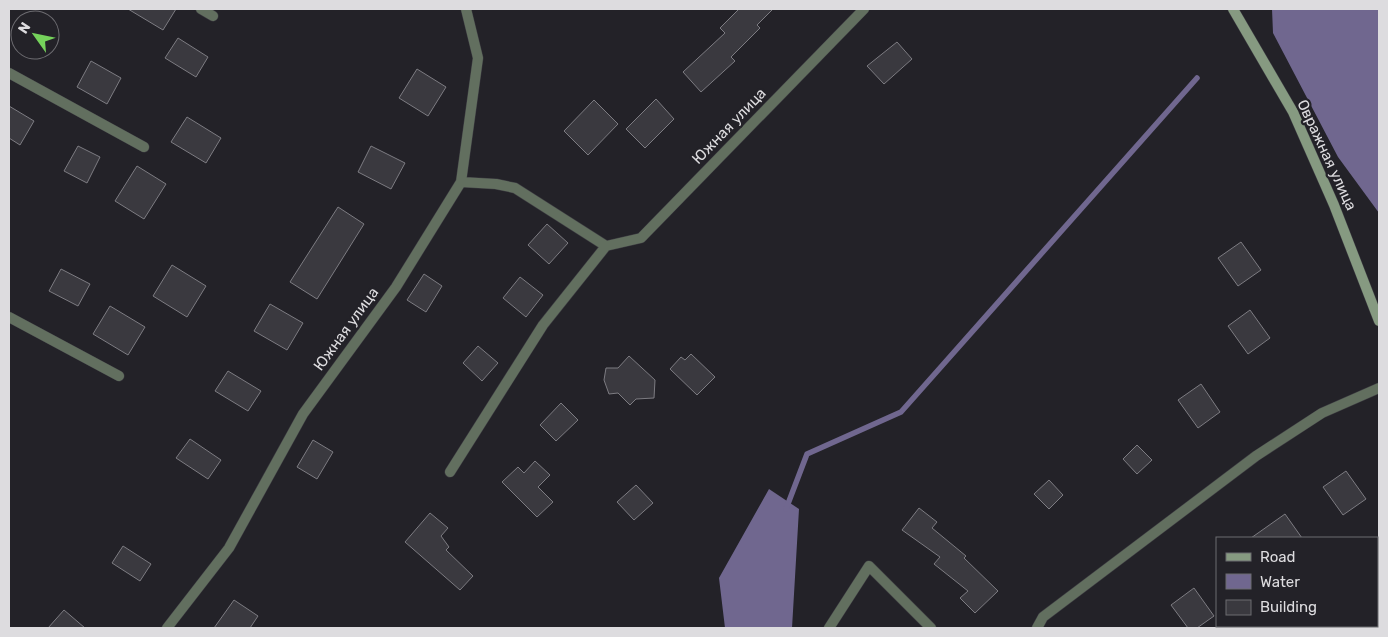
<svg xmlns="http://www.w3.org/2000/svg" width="1388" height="637" font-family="Rubik,sans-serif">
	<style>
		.water { fill: #70678f }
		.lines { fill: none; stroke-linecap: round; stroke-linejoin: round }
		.stream { stroke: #70678f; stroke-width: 5.5 }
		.building { fill: #3a393f; stroke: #7d7c82 }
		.lane-casing { stroke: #3d3c42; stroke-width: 11 }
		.street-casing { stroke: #3d3c42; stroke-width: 11 }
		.secondary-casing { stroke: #3d3c42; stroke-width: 11 }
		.lane { stroke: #626f5f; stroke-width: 10 }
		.street { stroke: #626f5f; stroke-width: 10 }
		.secondary { stroke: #869a81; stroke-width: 10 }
		.labels { text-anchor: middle; stroke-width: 4.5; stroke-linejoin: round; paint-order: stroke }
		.street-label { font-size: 15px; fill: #dddcdf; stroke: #232228 }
	</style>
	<rect width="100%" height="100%" fill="#232228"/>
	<path class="water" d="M1272 9H1379V213L1338 157 1273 33Z
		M769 489 799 509 792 628H725L719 578Z"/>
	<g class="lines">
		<path class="stream" d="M786 509 807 454 901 412 1197 78"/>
	</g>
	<path class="building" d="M128 9H176L163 30Z
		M739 9H773L757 25 760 28 731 57 735 61 701 92 683 72 725 33 720 28Z
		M178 38 208 57 196 77 165 58Z
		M897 42 912 59 884 84 867 66Z
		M91 61 121 78 107 104 77 87Z
		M417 69 446 87 428 116 399 98Z
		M656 99 674 119 645 148 626 129Z
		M594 100 618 124 588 155 564 131Z
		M9 106 34 121 20 145 9 138Z
		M187 117 221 138 206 163 171 142Z
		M78 146 100 157 87 183 64 171Z
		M371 146 405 163 391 189 358 172Z
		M137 166 166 184 144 219 115 201Z
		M338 207 364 224 317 299 290 282Z
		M547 224 568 243 549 264 528 245Z
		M1241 242 1261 270 1238 286 1218 258Z
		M172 265 206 286 187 317 153 296Z
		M61 269 90 284 78 306 49 291Z
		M424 274 442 286 426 312 407 300Z
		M520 277 543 295 526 317 503 298Z
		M270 304 303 323 287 350 254 331Z
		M110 306 145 327 128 355 93 334Z
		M1250 310 1270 338 1248 354 1228 326Z
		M478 346 498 363 482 381 463 363Z
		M691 354 715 377 697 395 670 369 681 357 685 360Z
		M629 356 655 380 654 398 636 399 630 405 618 393 609 394 604 380 606 368H618Z
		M228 371 261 391 248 411 215 391Z
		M1201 384 1220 412 1198 428 1178 400Z
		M561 403 578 420 556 441 540 425Z
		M190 439 221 460 208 479 176 458Z
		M313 440 333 452 317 479 297 467Z
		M1137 445 1152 460 1137 474 1123 459Z
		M535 461 550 475 538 487 553 502 537 517 502 482 518 467 524 473Z
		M1346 471 1366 499 1343 515 1323 487Z
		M1049 480 1063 495 1049 509 1034 494Z
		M636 485 653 503 634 520 617 502Z
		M919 508 937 522 932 528 966 556 964 558 998 591 975 613 960 598 968 591 934 564 940 557 902 530Z
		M430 513 448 528 441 536 449 547 446 550 473 576 460 590 405 542Z
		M1285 514 1302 538H1251Z
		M123 546 151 564 140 581 112 563Z
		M1194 588 1214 616 1197 628H1188L1171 605Z
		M234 600 258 616 250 628H214Z
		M64 610 85 628H48Z"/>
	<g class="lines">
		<defs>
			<path id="lane" d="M201 9 213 16
				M9 73 144 147
				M9 317 119 376
				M829 628 869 566 931 628"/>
			<path id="street" d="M461 182 478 58 466 9
				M450 472 543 325 606 246 641 238 864 9
				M167 628 229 548 303 414 396 287 461 182 496 184 515 188 606 246
				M1037 628 1043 617 1256 456 1322 413 1379 388"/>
			<path id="secondary" d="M1233 9 1293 112 1334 205 1379 321"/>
		</defs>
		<use href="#lane" class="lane-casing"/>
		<use href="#street" class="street-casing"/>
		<use href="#secondary" class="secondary-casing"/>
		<use href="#lane" class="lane"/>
		<use href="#street" class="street"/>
		<use href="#secondary" class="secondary"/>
	</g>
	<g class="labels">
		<g class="street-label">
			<text transform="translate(729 126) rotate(-46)" y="5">Южная улица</text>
			<text transform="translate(1327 155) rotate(65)" y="5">Овражная улица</text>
			<text transform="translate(346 329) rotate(-54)" y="5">Южная улица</text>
		</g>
	</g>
	<rect width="1388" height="637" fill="none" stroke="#dddcdf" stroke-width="20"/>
	<rect x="1216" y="537" width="162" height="90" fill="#232228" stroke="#6d6c71"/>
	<rect x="1226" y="553" width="25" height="8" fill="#869a81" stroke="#6d6c71"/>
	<text x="1260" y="562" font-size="15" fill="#dddcdf">Road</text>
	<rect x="1226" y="574" width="25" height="15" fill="#70678f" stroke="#6d6c71"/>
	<text x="1260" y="587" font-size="15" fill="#dddcdf">Water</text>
	<rect x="1226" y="600" width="25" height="15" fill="#3a393f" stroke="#6d6c71"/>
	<text x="1260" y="612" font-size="15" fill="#dddcdf">Building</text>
	<g transform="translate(35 35) rotate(303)"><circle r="24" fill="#232228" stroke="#6d6c71"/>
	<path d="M0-4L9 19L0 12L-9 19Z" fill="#75d25b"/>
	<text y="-8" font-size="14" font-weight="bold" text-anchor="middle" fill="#dddcdf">N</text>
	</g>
</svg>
